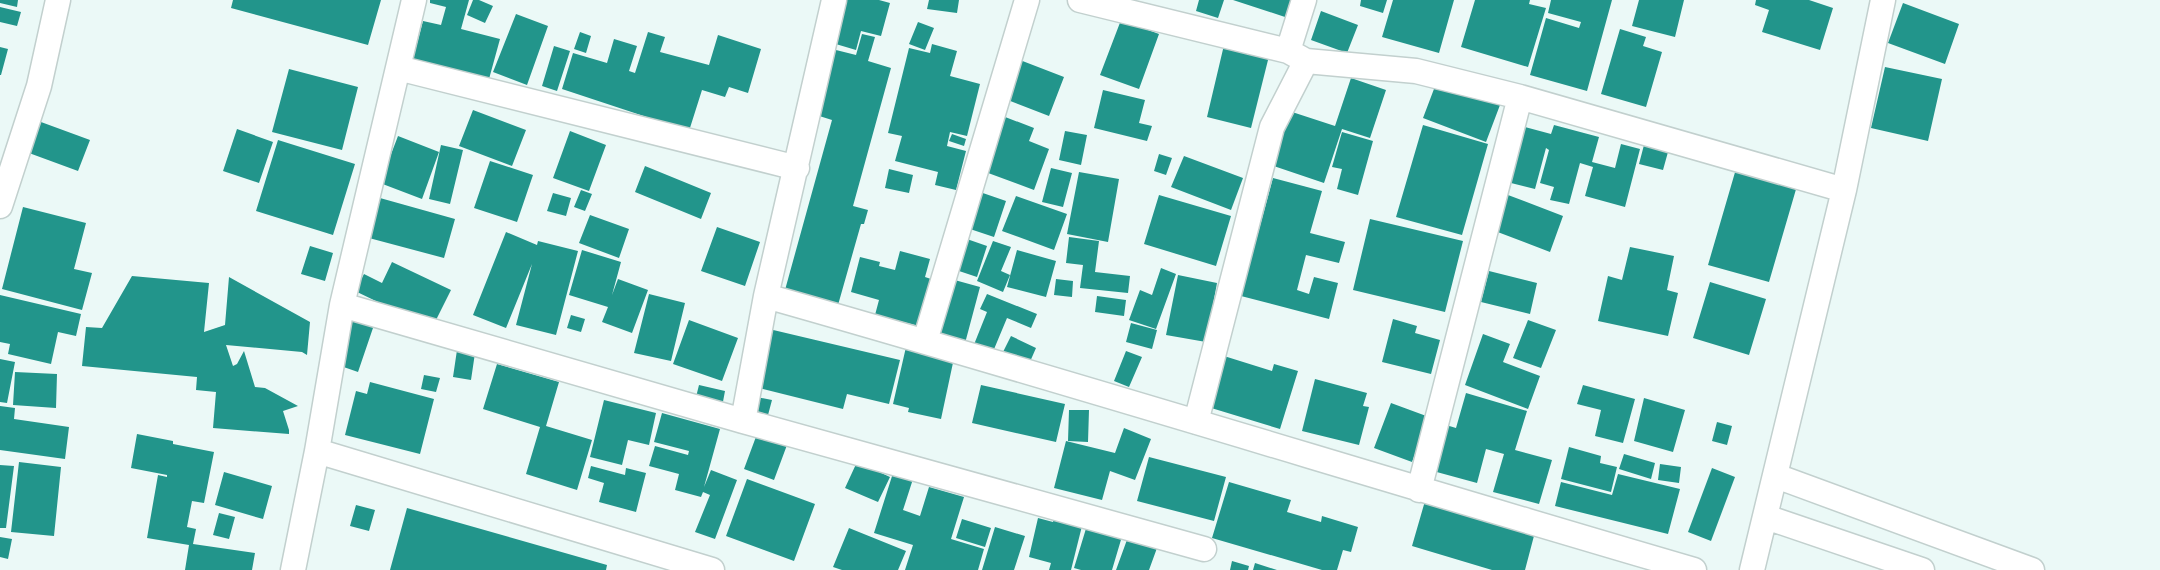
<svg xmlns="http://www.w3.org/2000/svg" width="2160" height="570" font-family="Merriweather,serif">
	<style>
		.building { fill: #22958b }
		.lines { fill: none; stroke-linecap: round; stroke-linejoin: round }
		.minor-casing { stroke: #c2d0ce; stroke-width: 27 }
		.minor { stroke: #fff; stroke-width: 24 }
	</style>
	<rect width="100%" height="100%" fill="#ebf9f7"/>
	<path class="building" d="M0 0H18L17 7 0 3Z
		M233 0H381L368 45 231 8Z
		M430 0H469L461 29 500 39 489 79 413 59 423 21 441 25 446 7 430 3Z
		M473 0H479L493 6 485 23 467 15Z
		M840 0H879L890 3 881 36 861 31 856 50 829 42Z
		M929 0H959L957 13 927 9Z
		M1199 0H1224L1218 18 1196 11Z
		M1233 0H1297L1291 19Z
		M1361 0H1387L1383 13 1360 6Z
		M1393 0H1454L1439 53 1382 37Z
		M1475 0H1530L1529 4 1546 8 1528 67 1461 47Z
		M1551 0H1612L1587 91 1530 75 1546 18 1579 28 1581 22 1548 13Z
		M1639 0H1684L1675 37 1632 26Z
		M1756 0H1809L1833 8 1820 50 1762 32 1769 10 1755 5Z
		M1903 3 1959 24 1945 64 1888 43Z
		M0 7 21 12 17 26 0 22Z
		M1321 11 1358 25 1347 53 1311 40Z
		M516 14 548 26 527 85 493 72Z
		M1121 20 1159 34 1139 89 1100 75Z
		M918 22 934 28 925 50 909 44Z
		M1620 29 1646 37 1643 46 1662 52 1646 107 1601 94Z
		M580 32 591 36 586 53 574 49Z
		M648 32 665 37 660 52 709 65 718 35 761 49 748 93 729 87 725 97 702 90 689 131 562 89 573 53 607 63 614 39 637 46 629 71 635 73Z
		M862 34 875 37 868 61 891 68 853 206 868 210 864 224H861L838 305 785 290 832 120 813 114 832 49 856 55Z
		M932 44 957 51 950 76 980 84 967 136 950 132 947 146 966 151 956 190 935 185 938 172 895 161 902 136 888 133 909 48 930 53Z
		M1224 45 1269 56 1251 128 1207 117Z
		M554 46 570 51 557 91 542 86Z
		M0 47 8 49 1 75H0Z
		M1015 58 1064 77 1049 116 1000 97Z
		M1885 67 1942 79 1928 141 1871 128Z
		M289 69 358 87 342 150 272 132Z
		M1351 78 1386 90 1370 138 1342 129 1324 183 1268 164 1286 110 1335 126Z
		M1437 81 1500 105 1486 142 1423 118Z
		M1103 90 1145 100 1139 123 1152 126 1147 141 1094 128Z
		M473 110 526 130 512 166 459 146Z
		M1000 115 1034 128 1029 141 1049 149 1034 190 980 170Z
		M41 122 90 140 78 171 29 153Z
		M1423 125 1488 144 1462 235 1396 217Z
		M1518 125 1551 134 1554 125 1599 137 1592 162 1615 168 1621 144 1640 149 1625 207 1585 196 1593 167 1580 163 1569 204 1550 200 1554 187 1540 183 1549 150 1546 148 1535 189 1503 181Z
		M237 129 273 142 259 183 223 171Z
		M570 131 606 145 589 191 553 178Z
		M1065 131 1087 135 1081 165 1059 160Z
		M1342 132 1373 141 1358 195 1337 189 1342 169 1332 167Z
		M952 134 966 139 964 146 949 141Z
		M398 136 439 152 422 199 380 183Z
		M278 140 355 164 333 235 256 211Z
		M441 145 463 150 450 204 429 199Z
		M1644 145 1668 152 1663 170 1639 164Z
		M1159 154 1172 158 1166 175 1154 171Z
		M1184 156 1243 178 1231 210 1171 187Z
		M490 161 533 175 517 222 474 208Z
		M1738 162 1799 179 1769 282 1708 265Z
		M645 166 711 193 701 219 635 192Z
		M1051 168 1072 173 1063 207 1042 202Z
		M889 169 913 175 909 193 885 188Z
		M1079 172 1119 179 1108 242 1067 234Z
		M1273 178 1322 191 1310 233 1345 242 1339 263 1306 255 1297 290 1309 294 1314 277 1338 283 1329 319 1241 296Z
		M581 190 592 194 585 211 574 207Z
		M977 191 1006 201 994 237 964 227Z
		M553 193 571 198 566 216 547 211Z
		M1159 195 1231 216 1216 266 1144 244Z
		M1508 195 1563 216 1550 252 1495 231Z
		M1016 196 1067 214 1054 250 1002 231Z
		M380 198 455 219 444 258 369 238Z
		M23 207 86 223 74 269 92 273 82 310 2 289Z
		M590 215 629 229 619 258 579 243Z
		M1370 219 1463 241 1445 312 1353 290Z
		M717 227 760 242 745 286 701 271Z
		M506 232 537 245 538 241 578 251 556 335 516 325 532 264 506 328 473 315Z
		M1069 237 1099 241 1095 272 1130 276 1128 293 1080 288 1083 265 1066 263Z
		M964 238 987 246 977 277 953 269Z
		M993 241 1011 247 1001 271 1010 275 1003 292 977 281Z
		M310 246 333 253 325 281 301 274Z
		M1630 247 1674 256 1667 290 1678 293 1668 336 1598 321 1608 276 1622 280Z
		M582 250 621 262 612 295 618 279 648 290 632 333 602 322 608 307 569 295Z
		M1017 250 1056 261 1046 297 1007 287Z
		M900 251 930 259 925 277 931 279 919 326 875 315 879 300 851 292 860 257 880 262 879 266 895 270Z
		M392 262 451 290 432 328 355 291 364 274 382 283Z
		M1161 268 1176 274 1156 329 1129 320 1140 290 1152 295Z
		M1489 271 1537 283 1530 314 1481 302Z
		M1178 275 1217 283 1206 342 1166 335Z
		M132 276 209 283 204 332 225 325 229 277 310 322 307 355 302 352 226 345 233 366 237 364 244 351 255 387 265 388 298 406 283 411 289 430V434L213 428 216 392 196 390 197 377 82 366 86 327 102 328Z
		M951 279 980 287 964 347 936 340Z
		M1056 279 1073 281 1072 297 1054 295Z
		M1710 282 1766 299 1749 355 1693 338Z
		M649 294 685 303 671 361 634 353Z
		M987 294 1037 314 1031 328 1007 318 992 354 973 347 987 312 980 309Z
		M0 295 81 314 76 336 58 332 51 364 8 354 10 344 0 342Z
		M1097 296 1126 300 1124 316 1095 312Z
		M571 315 585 319 581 332 567 328Z
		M352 317 374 325 358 372 335 364Z
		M1393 319 1417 326 1415 333 1440 340 1431 374 1382 362Z
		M689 320 738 338 722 381 673 364Z
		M1528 320 1556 330 1541 368 1513 358Z
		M1131 323 1157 330 1152 349 1126 342Z
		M769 329 900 360 889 404 847 394 843 409 755 387Z
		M1483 334 1510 344 1503 362 1540 376 1528 409 1465 385Z
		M1011 336 1036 348 1029 364 1003 352Z
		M906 347 954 358 941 419 908 412 909 408 893 404Z
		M457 350 475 353 471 380 453 377Z
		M1126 351 1142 357 1129 387 1114 381Z
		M1224 356 1272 371 1274 364 1298 371 1280 429 1208 407Z
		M0 359 15 362 7 403 0 402Z
		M497 364 559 382 546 426 592 440 577 490 526 474 540 427 483 409Z
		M15 372 57 374 56 408 13 405Z
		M424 375 440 378 436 392 421 389Z
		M1315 379 1367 393 1363 406 1369 407 1359 445 1302 431Z
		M370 382 434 399 420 454 345 435 356 391 367 394Z
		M699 385 725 391 722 407 695 401Z
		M981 385 1065 404 1056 442 972 423Z
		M1583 385 1635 399 1623 443 1595 436 1601 410 1577 404Z
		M1466 393 1527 411 1515 450 1552 460 1539 504 1493 492 1504 454 1486 449 1477 483 1433 471 1446 425 1456 428Z
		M757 397 772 400 768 415 753 411Z
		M1644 398 1685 410 1673 452 1634 441Z
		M604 400 656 413 649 445 628 440 622 465 590 457Z
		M1391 403 1429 417 1412 462 1374 448Z
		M0 406 15 408 14 419 69 427 65 459 0 450Z
		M1069 410H1089L1088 442 1068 441Z
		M662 413 720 429 704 487 711 470 737 480 715 539 695 532 710 495 703 492 701 497 675 490 679 474 649 466 655 446 688 455 689 451 654 442Z
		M1717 422 1732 426 1727 445 1712 441Z
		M1124 428 1151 439 1135 480 1110 471 1102 500 1054 488 1066 441 1115 453Z
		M137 434 173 441V444L214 452 204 503 192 501 187 527 196 529 193 544 255 553 252 570H185L189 545 147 538 158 475 167 477V475L131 468Z
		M757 434 787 445 774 480 744 469Z
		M1569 447 1601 456 1600 463 1617 467 1611 492 1561 479Z
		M1624 454 1655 463 1651 479 1619 469Z
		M1149 457 1226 477 1214 521 1137 501Z
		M19 462 61 467 54 536 11 532Z
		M857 462 890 477 878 502 845 488Z
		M1660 464 1681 467 1679 483 1658 480Z
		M0 465 14 466 6 528H0Z
		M591 466 625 475 626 468 646 473 636 512 599 502 604 483 588 478Z
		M1712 468 1735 477 1711 541 1688 532Z
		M224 472 272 486 263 519 215 505Z
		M893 473 913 479 903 510 920 516 929 487 964 497 951 539 984 549 978 570H905L913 545 874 533Z
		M1618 474 1680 489 1668 534 1555 506 1561 482 1612 495Z
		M747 479 815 504 794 561 726 536Z
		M1229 482 1291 500 1287 512 1321 522 1322 516 1358 527 1351 552 1343 550 1337 570H1322L1212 538Z
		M1425 501 1535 532 1525 570H1492L1412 546Z
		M356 505 375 510 369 531 350 526Z
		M407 508 607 565 606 570H390Z
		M219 513 235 517 229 539 213 535Z
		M1055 515 1083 522 1071 570H1049L1051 563 1029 557 1038 518 1053 522Z
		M962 519 991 528 985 547 956 538Z
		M1088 522 1123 533 1112 570H1081L1074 568Z
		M995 527 1025 536 1014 570H982Z
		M849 528 906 551 898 570H842L833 567Z
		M0 537 12 539 8 559 0 557Z
		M1128 537 1157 548 1149 570H1116Z
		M1232 561 1249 566 1248 570H1230Z
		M1255 563 1277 570H1253Z"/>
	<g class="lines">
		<defs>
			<path id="minor" d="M1080 0 1288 51 1306 61 1416 71 1520 97 1844 190
				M1288 51 1304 0
				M398 68 797 168
				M0 206 39 86 58 0
				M766 296C1077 384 1385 480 1694 570
				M342 305 743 421 1204 549
				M925 341 1027 0
				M743 421 766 296 834 0
				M1196 422 1272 127 1306 61
				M317 451 712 570
				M1776 476 2032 570
				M1419 490 1520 97
				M1766 517 1922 570
				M293 570 317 451 342 305 414 0
				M1752 570 1844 190 1883 0"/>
		</defs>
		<use href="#minor" class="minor-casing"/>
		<use href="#minor" class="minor"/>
	</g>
</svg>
